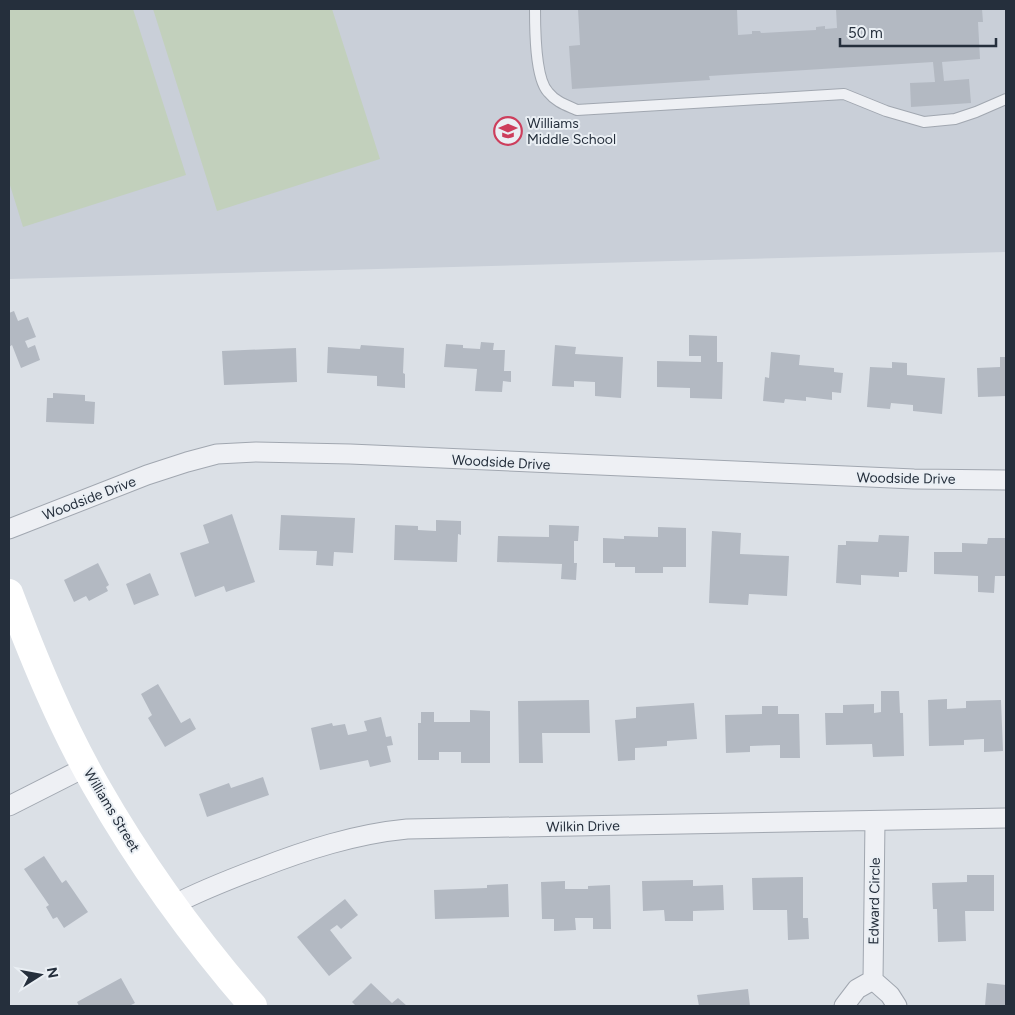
<svg xmlns="http://www.w3.org/2000/svg" width="1015" height="1015" font-family="Figtree,sans-serif">
	<style>
		.built { fill: #c9cfd8 }
		.green { fill: #c2d0bc }
		.building { fill: #b3b9c2 }
		.lines { fill: none; stroke-linecap: round; stroke-linejoin: round }
		.lane-casing { stroke: #a1a7b0; stroke-width: 12 }
		.street-casing { stroke: #a1a7b0; stroke-width: 21 }
		.lane { stroke: #eef0f4; stroke-width: 10 }
		.street { stroke: #eef0f4; stroke-width: 19 }
		.secondary { stroke: #fff; stroke-width: 28 }
		.labels { text-anchor: middle; stroke-width: 4; stroke-linejoin: round; paint-order: stroke }
		.poi-label { font-size: 14px; fill: #252f3c; stroke: #eaeff4; text-anchor: start }
		.street-label { font-size: 14px; fill: #252f3c; stroke: #eaeff4 }
	</style>
	<rect width="100%" height="100%" fill="#dbe0e6"/>
	<path class="built" d="M9 9H1006V252L9 279Z"/>
	<path class="green" d="M9 9H133L186 175 23 227 9 182Z
		M153 9H332L380 159 217 211Z"/>
	<path class="building" d="M578 9H737L738 35 752 34V31H760L761 33 816 30V27L825 26V29L837 28 836 9H982L983 22H978L980 59 942 62 944 81 969 79 971 103 911 107 910 83 935 82 933 62 709 76 710 80 572 89 569 46 580 45Z
		M14 311 18 321 28 317 36 337 25 341 28 348 35 345 40 360 21 368 12 345 9 347V313Z
		M689 335 717 336V362H723L722 399 690 398V388L657 387V361L701 362V356H689Z
		M481 342 494 343 493 350H505L504 371H511V382L503 381 502 392 475 391 477 369 444 367 446 344 463 345V348L480 349Z
		M361 345 404 348 403 373 405 374V388L377 386V376L327 373 328 347 360 349Z
		M555 345 576 347 575 354 623 357 621 398 595 396V382L574 381V387L552 386Z
		M296 348 297 382 224 385 222 351Z
		M771 352 800 355 799 365 834 368V372L843 373 841 393 832 392V400L806 397V401L785 399 784 403 763 401 765 377 769 378Z
		M1000 357H1006V396L978 397 977 368 1000 367Z
		M892 362 907 363V375L945 378 942 414 913 411V405L891 403 890 409 867 407 870 367 892 368Z
		M53 393 85 395V401L95 402 94 424 46 422 47 398H53Z
		M232 514 255 582 226 592 224 586 195 597 180 553 209 543 203 525Z
		M281 515 355 518 353 553 334 552 333 566 316 565 317 551 279 550Z
		M436 520 461 521V535L458 534 457 562 394 560 395 525 418 526V530L436 531Z
		M549 525 579 526 578 541H574V563H577L576 580 561 579 562 564 497 562 498 536 549 537Z
		M658 527 686 528V567H663V573H635V567H615V563H603V538L624 539V536L658 537Z
		M712 531 741 533 740 554 789 556 787 596 749 594 748 605 709 603Z
		M879 535 909 536 907 572H899V577L861 575V585L836 583 838 545H846V541L878 542Z
		M988 538H1006V576H995L994 593 978 592V576L934 574V552H962V543L987 544Z
		M98 563 109 585 106 587 108 591 89 601 86 596 74 602 64 580Z
		M150 573 159 595 134 605 126 584Z
		M158 684 181 723 190 718 196 729 165 747 148 718 152 715 141 694Z
		M881 691H899L900 713H903L904 756 873 757 872 744 826 745 825 713H843V705L874 704V713L881 712Z
		M947 699V709L966 708V701L1001 700 1003 751 984 752V739L964 740V745L929 746 928 700Z
		M589 700 590 733H542L543 763H519L518 701Z
		M694 703 697 739 667 741V746L635 748V760L618 761 615 720 636 718V707Z
		M762 706H778V714H799L800 758H780V745L750 746V752L726 753 725 715 762 714Z
		M470 710 490 711V763H461V752H439V760H418V723H421V712H434V722H470Z
		M381 717 386 737 391 736 393 745 387 746 391 762 370 767 368 760 320 770 311 728 332 723 333 726 345 724 348 735 367 731 364 721Z
		M263 777 269 795 207 817 199 794 229 783 231 788Z
		M44 856 62 883 66 880 88 912 64 928 57 917 53 919 46 907 49 905 24 869Z
		M967 875H994V911H965L966 941 938 942 937 909H933L932 883 967 882Z
		M803 877V918H808L809 939 788 940 787 910H753L752 878Z
		M693 880V886L723 885 724 910 693 911V921H665L664 910 643 911 642 881Z
		M565 881V889H588V886L610 885 611 929H593V918H575L576 930 554 931V919H542L541 882Z
		M508 884 509 917 435 919 434 890 487 888V885Z
		M345 899 358 915 341 929 337 925 330 930 352 958 329 976 297 937Z
		M121 978 135 1003 129 1006H79L77 1002Z
		M371 983 392 1003 398 998 407 1006H356L352 1002Z
		M987 983 1006 985V1006H985Z
		M748 989 750 1006H699L697 995Z"/>
	<g class="lines">
		<defs>
			<path id="lane" d="M535 9C535 28 535 78 548 92 556 102 566 105 577 110L844 94 886 111 924 122 955 119 976 112 1006 99"/>
			<path id="street" d="M9 529 147 475 187 462 217 454 256 452 350 454 914 479 1006 480
				M9 806 86 767
				M173 905C200 891 228 880 257 869 306 850 355 834 407 829L1006 818
				M873 980 875 821
				M873 980 890 995 897 1006
				M844 1006 857 989 873 980"/>
		</defs>
		<use href="#lane" class="lane-casing"/>
		<use href="#street" class="street-casing"/>
		<use href="#lane" class="lane"/>
		<use href="#street" class="street"/>
		<path class="secondary" d="M9 593C34 659 61 725 96 786 141 865 194 938 253 1006"/>
	</g>
	<defs>
		<symbol id="school-ring" viewBox="-11 -11 22 22"><circle r="9.5" fill="#eaeff4" stroke="#cd3e5c" stroke-width="1.5"/><path d="M0-5L7-2L0 1L-7-2ZM-4 1L0 2.5L4 1V4Q0 6-4 4Z" fill="#cd3e5c"/></symbol>
	</defs>
	<g fill-rule="evenodd">
		<use href="#school-ring" x="492" y="115" width="32" height="32"/>
	</g>
	<g class="labels">
		<g class="poi-label">
			<text x="527" y="128">Williams<tspan x="527" dy="16">Middle School</tspan></text>
		</g>
		<g class="street-label">
			<text transform="translate(501 462) rotate(3)" y="5">Woodside Drive</text>
			<text transform="translate(906 478) rotate(1)" y="5">Woodside Drive</text>
			<text transform="translate(89 498) rotate(-21)" y="5">Woodside Drive</text>
			<text transform="translate(112 810) rotate(59)" y="5">Williams Street</text>
			<text transform="translate(583 826) rotate(-1)" y="5">Wilkin Drive</text>
			<text transform="translate(874 901) rotate(-89)" y="5">Edward Circle</text>
		</g>
	</g>
	<rect width="1015" height="1015" fill="none" stroke="#252f3c" stroke-width="20"/>
	<g transform="translate(40 975) rotate(79)" stroke="#eaeff4" stroke-width="4" paint-order="stroke">
	<path d="M0-4L9 19L0 12L-9 19Z" fill="#252f3c"/>
	<text y="-8" font-size="14" font-weight="bold" text-anchor="middle" fill="#252f3c">N</text>
	</g>
	<path d="M840 38v8h156v-8" fill="none" stroke="#252f3c" stroke-width="2.5"/>
	<text x="848" y="38" font-size="15" fill="#252f3c" stroke="#eaeff4" stroke-width="4" paint-order="stroke">50 m</text>
</svg>
